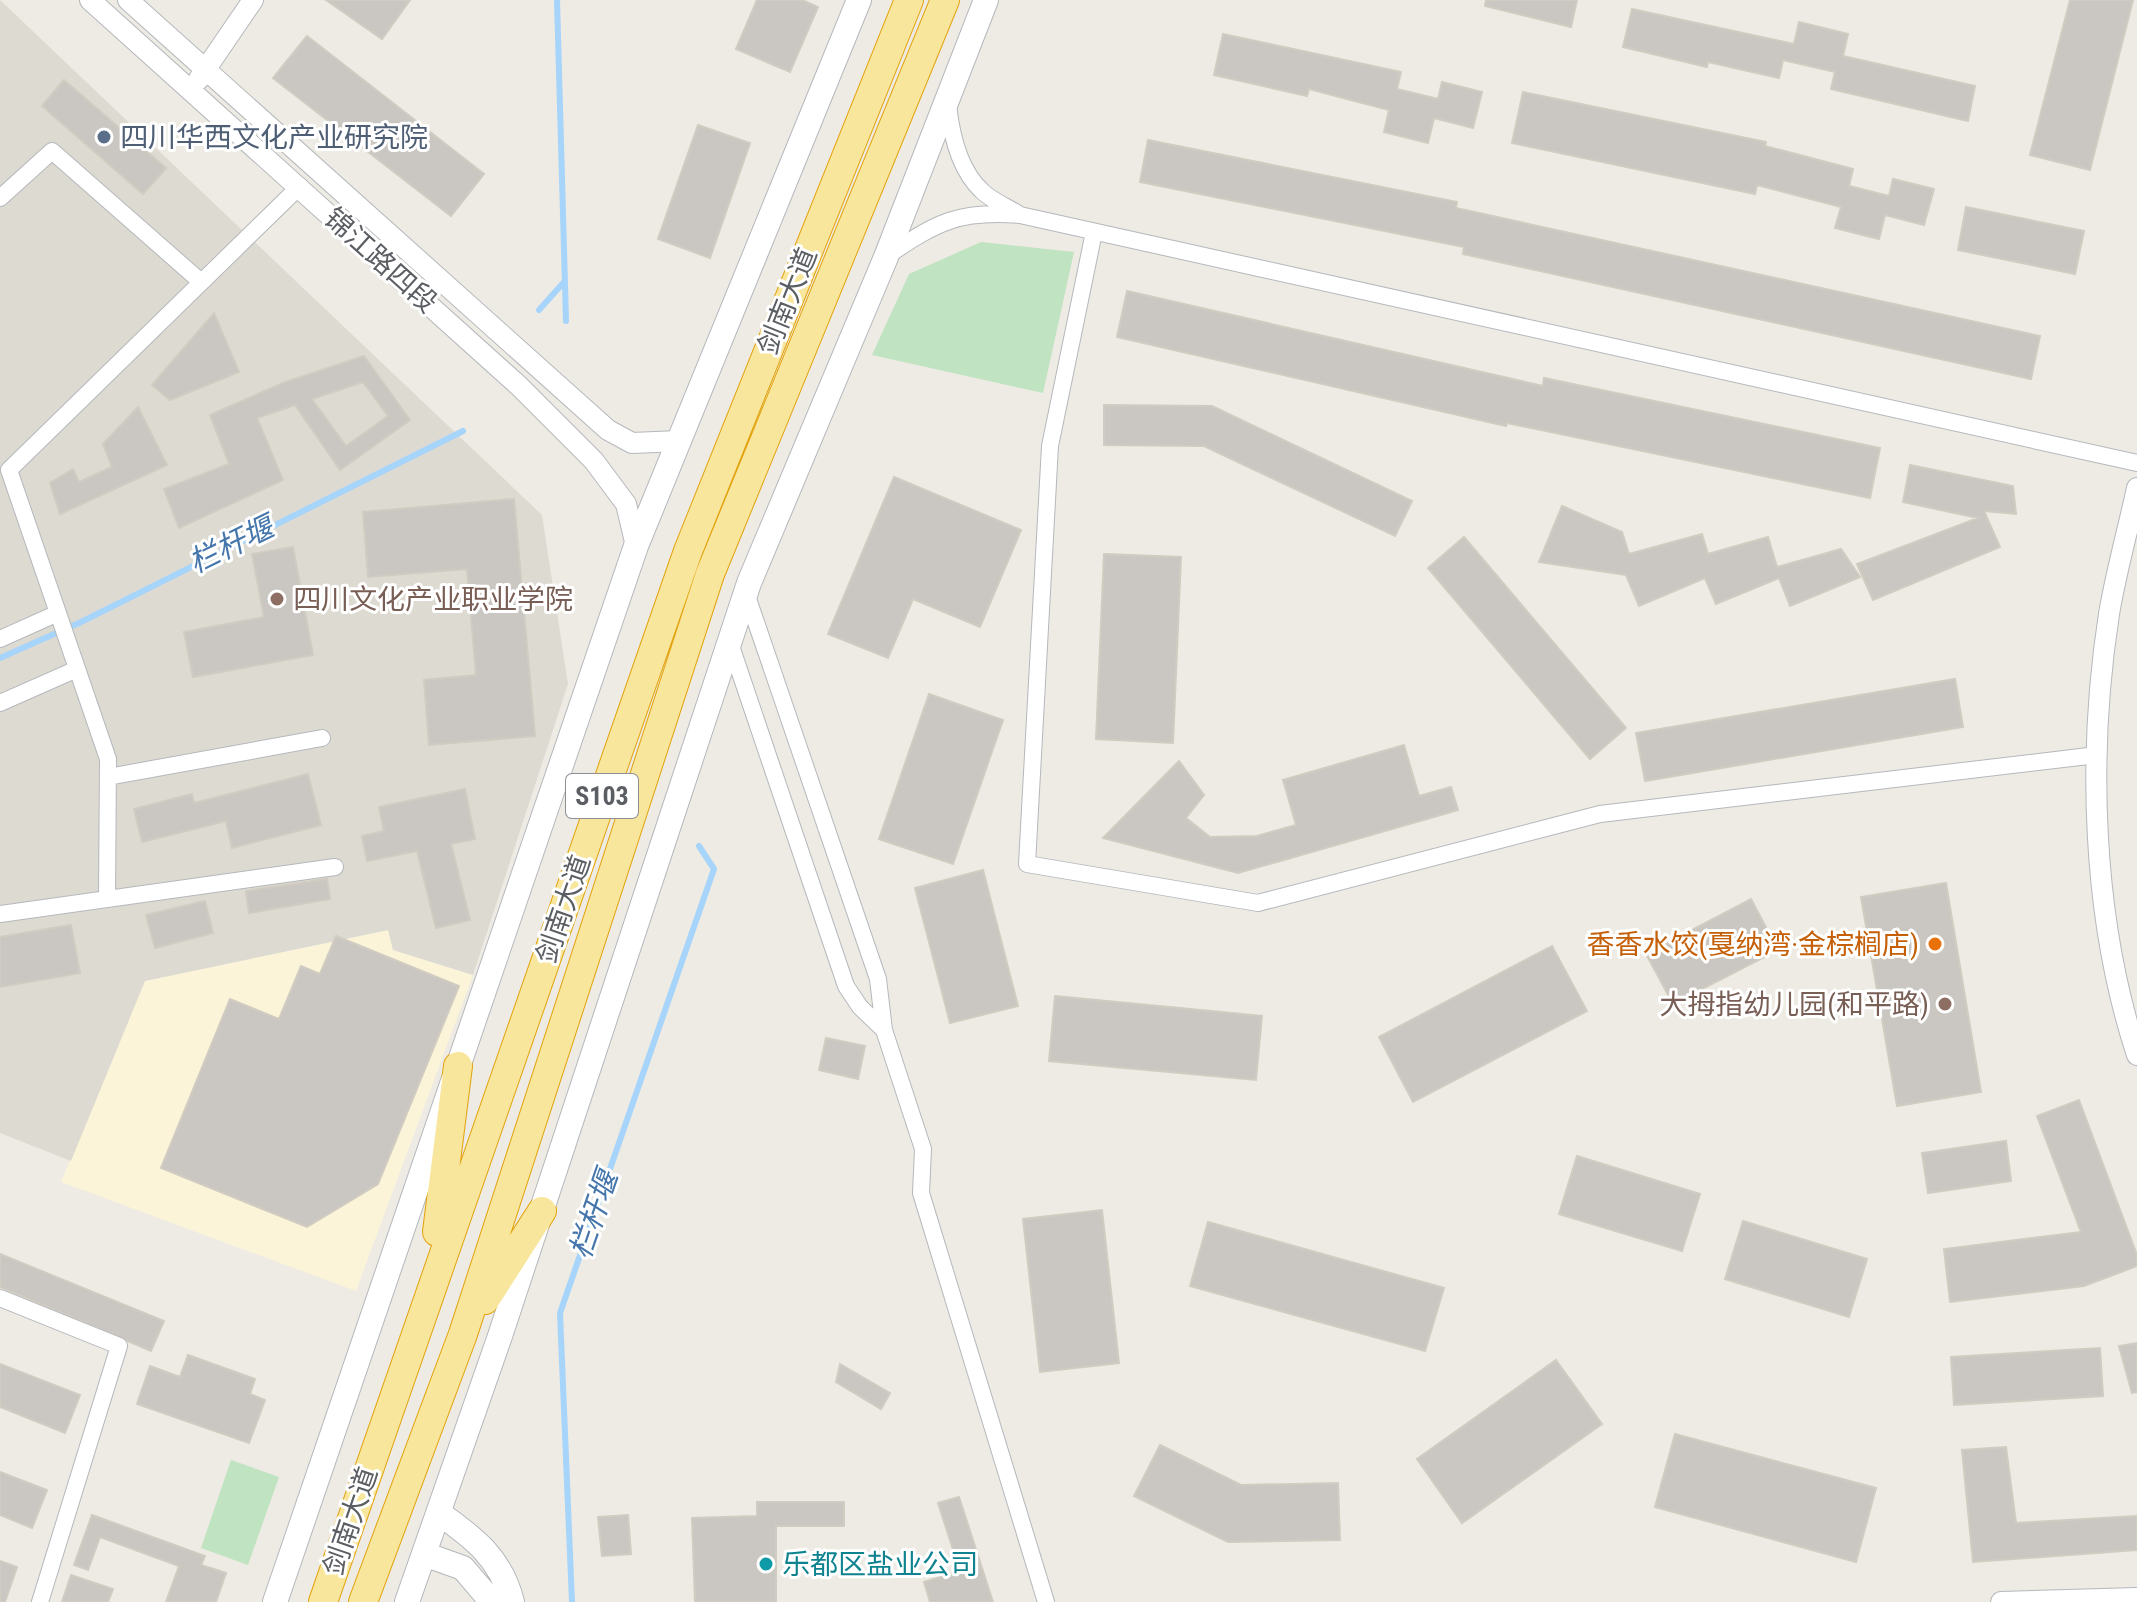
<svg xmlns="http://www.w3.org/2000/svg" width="2137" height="1602" font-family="'Roboto Condensed','Noto Sans SC',sans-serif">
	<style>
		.commercial { fill: #fcf4d9 }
		.education { fill: #dddad1 }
		.green { fill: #c0e3c1 }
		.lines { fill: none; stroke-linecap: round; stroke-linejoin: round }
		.stream { stroke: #a6d4fa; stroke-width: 6 }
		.building { fill: #cac7c2; stroke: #d1ccc1; stroke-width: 2; fill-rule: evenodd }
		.minor-casing { stroke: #b5b8bc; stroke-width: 18 }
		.tertiary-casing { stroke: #b5b8bc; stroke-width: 22 }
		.secondary-casing { stroke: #b4b7bc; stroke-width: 26 }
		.trunk-casing { stroke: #e3a20d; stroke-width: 30 }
		.minor { stroke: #fff; stroke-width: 16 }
		.tertiary { stroke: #fff; stroke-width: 20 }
		.secondary { stroke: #fff; stroke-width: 24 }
		.trunk { stroke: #f8e69d; stroke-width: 28 }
		.service-dot { fill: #5c6f8a; stroke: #fff; stroke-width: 3 }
		.education-dot { fill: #8d6e63; stroke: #fff; stroke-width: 3 }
		.food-dot { fill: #e8710a; stroke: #fff; stroke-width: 3 }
		.culture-dot { fill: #0f9aa8; stroke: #fff; stroke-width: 3 }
		.labels { text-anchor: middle; stroke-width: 6; stroke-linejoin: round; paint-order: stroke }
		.shield { fill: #fff; stroke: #8c8e92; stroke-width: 2 }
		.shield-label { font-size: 26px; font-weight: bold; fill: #5b5e63 }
		.service-label { font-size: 28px; fill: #4e5e75; stroke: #fff; text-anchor: start }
		.street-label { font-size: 28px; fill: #5b5e63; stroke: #fff }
		.education-label { font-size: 28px; fill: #785e54; stroke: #fff; text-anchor: start }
		.food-label { font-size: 28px; fill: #c56008; stroke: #fff; text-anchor: end }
		.culture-label { font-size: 28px; fill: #0d838f; stroke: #fff; text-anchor: start }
		.water-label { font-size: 30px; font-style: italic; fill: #4475ab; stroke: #fff }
	</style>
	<rect width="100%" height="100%" fill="#edebe3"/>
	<path class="commercial" d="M389 930 393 950 473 975 356 1291 61 1182 145 981Z"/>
	<path class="education" d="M0 0 542 515 568 684 473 975 393 950 388 930 145 981 71 1161 0 1133Z"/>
	<path class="green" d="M981 242 1074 252 1043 393 872 355 909 274Z
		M231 1460 279 1477 248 1565 201 1548Z"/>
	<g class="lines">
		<path class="stream" d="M557 0 566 321
			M539 310 564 282
			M0 658 79 623 463 431
			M572 1602 560 1313 714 869 699 846"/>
	</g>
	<path class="building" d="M326 0H410L382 39Z
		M757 0H802L818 7 790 72 736 49Z
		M1486 0H1577L1571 27 1485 6Z
		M2070 0H2133L2090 170 2030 155Z
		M1632 9 1794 44 1799 22 1848 34 1843 56 1975 86 1968 121 1831 89 1835 72 1783 60 1779 78 1708 62 1707 67 1623 47Z
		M1223 34 1401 72 1397 89 1438 99 1442 82 1482 92 1473 128 1434 118 1428 143 1384 132 1389 110 1309 89 1307 96 1214 75Z
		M307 36 484 174 451 216 273 78Z
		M64 80 166 168 143 194 42 106Z
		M1523 92 1766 142 1765 146 1853 169 1849 186 1889 196 1893 179 1934 189 1924 225 1885 215 1879 239 1835 228 1841 207 1757 185 1755 194 1512 143Z
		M698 125 750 143 710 258 658 239Z
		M1148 140 1457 202 1456 208 2040 336 2031 379 1463 254 1464 247 1140 182Z
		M1966 207 2084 231 2075 274 1958 250Z
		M1127 291 1543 386 1544 378 1880 448 1870 498 1507 423 1506 426 1117 337Z
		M214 313 239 372 170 400 152 385Z
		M364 356 410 420 340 470 295 405 257 418 283 480 179 528 164 489 229 464 210 415 283 383ZM363 382 388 416 346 446 312 399Z
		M1104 405 1212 406 1412 501 1395 536 1204 446 1104 445Z
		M138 407 167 465 60 514 50 483 73 469 79 482 112 467 103 444Z
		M1910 465 2013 486 2016 514 1984 511 2000 547 1873 600 1857 564 1978 518 1903 502Z
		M894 477 1021 530 980 627 913 599 888 658 828 634Z
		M514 499 535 736 429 745 424 680 476 675 467 569 368 577 363 512Z
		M1562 506 1622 532 1629 554 1702 534 1708 554 1768 537 1777 567 1841 549 1860 577 1790 606 1779 578 1716 604 1705 578 1639 606 1626 575 1539 562Z
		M1464 537 1626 728 1590 759 1428 568Z
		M293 547 313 655 193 677 184 632 264 617 252 554Z
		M1104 554 1181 557 1173 743 1096 739Z
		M1955 679 1963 727 1645 781 1636 733Z
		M929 694 1003 720 953 864 879 839Z
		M1404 745 1419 796 1451 787 1458 810 1238 873 1103 838 1179 761 1204 795 1186 818 1210 837 1257 836 1296 825 1283 780Z
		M308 774 321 825 232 848 226 821 142 842 134 809 192 794 194 803Z
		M465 789 475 839 451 844 470 920 436 928 417 851 367 861 362 836 384 831 379 807Z
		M983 870 1018 1006 950 1023 915 888Z
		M327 879 330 899 249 913 246 891Z
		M1946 883 1981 1092 1897 1106 1861 897Z
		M1751 899 1778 950 1673 1004 1646 954Z
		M205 901 213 933 155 948 146 915Z
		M71 925 80 973 0 987V937Z
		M336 936 459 986 378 1184 307 1227 161 1168 230 999 279 1019 301 966 320 974Z
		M1552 946 1587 1011 1413 1102 1379 1037Z
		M1055 996 1262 1016 1256 1080 1049 1061Z
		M826 1038 865 1046 858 1079 819 1070Z
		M2079 1100 2137 1255V1266L2084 1286 1950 1302 1944 1249 2081 1232 2037 1116Z
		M2006 1141 2011 1181 1928 1193 1922 1153Z
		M1577 1156 1700 1194 1682 1251 1559 1214Z
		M1102 1210 1119 1363 1040 1372 1023 1219Z
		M1743 1221 1867 1259 1849 1317 1725 1279Z
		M1208 1222 1444 1288 1425 1351 1190 1286Z
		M0 1254 164 1321 151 1351 0 1287Z
		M2137 1343V1392L2132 1393 2119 1346Z
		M2100 1348 2103 1396 1954 1405 1951 1357Z
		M188 1355 255 1379 250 1394 265 1400 249 1443 137 1404 150 1366 180 1377Z
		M1556 1360 1602 1424 1462 1523 1417 1459Z
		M0 1364 80 1395 65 1433 0 1407Z
		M840 1364 890 1393 881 1409 836 1382Z
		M1675 1434 1876 1488 1856 1562 1655 1507Z
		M1160 1445 1241 1485 1338 1483 1340 1540 1228 1542 1134 1496Z
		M2006 1447 2016 1523 2137 1516V1550L1973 1562 1962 1450Z
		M0 1472 47 1490 32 1528 0 1515Z
		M959 1497 993 1602H930L924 1582 960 1571 938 1503Z
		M757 1502H844V1526H776V1602H695L692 1518 757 1516Z
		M92 1515 205 1556 201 1565 226 1573 216 1602H166L179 1566 100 1537 88 1570 74 1565Z
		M628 1515 631 1554 602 1556 598 1517Z
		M0 1561 17 1567 5 1602H0Z
		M71 1575 113 1589 108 1602H62Z"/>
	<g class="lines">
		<defs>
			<path id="minor" d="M0 198 52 151 200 281
				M1020 215 2137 463
				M1094 232 1050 446 1027 864 1258 903 1600 814 2097 755
				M887 256C937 222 959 210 1020 215 1008 207 992 201 982 191 959 170 951 133 948 104
				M0 639 58 613
				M730 643 846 986 860 1007 884 1030 878 979 746 593
				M0 703 77 669
				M108 777 322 738
				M107 899 108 759 9 470 300 186
				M0 914 335 867
				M884 1030 923 1149 921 1193 1046 1602
				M0 1298 119 1346 40 1602"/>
			<path id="tertiary" d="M90 0 519 386 594 461 626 504 636 546
				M128 0 608 430 632 443 679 441
				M199 79 253 0
				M2137 488C2128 530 2116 572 2109 614 2087 756 2092 918 2137 1055
				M2001 1602 2137 1598"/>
			<path id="secondary" d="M439 1513C474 1538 501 1558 512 1602
				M424 1554 463 1568 492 1602
				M275 1602 636 546 859 0
				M407 1602 500 1336 749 583 886 257 986 0"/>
			<path id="trunk" d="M437 1232 458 1066
				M485 1300 542 1211
				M323 1602 688 551 909 0
				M363 1602 463 1334 710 574 945 0"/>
		</defs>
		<use href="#minor" class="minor-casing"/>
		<use href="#tertiary" class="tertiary-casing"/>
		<use href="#secondary" class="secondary-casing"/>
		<use href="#trunk" class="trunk-casing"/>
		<use href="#minor" class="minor"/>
		<use href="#tertiary" class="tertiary"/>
		<use href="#secondary" class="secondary"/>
		<use href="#trunk" class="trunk"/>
	</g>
	<circle class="service-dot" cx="104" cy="137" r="8"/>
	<g class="education-dot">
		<circle cx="277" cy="599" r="8"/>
		<circle cx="1945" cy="1004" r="8"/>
	</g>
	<circle class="food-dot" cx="1935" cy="944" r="8"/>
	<circle class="culture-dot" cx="766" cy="1564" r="8"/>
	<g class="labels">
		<rect class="shield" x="566" y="774" width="72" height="44" rx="6"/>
		<g class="shield-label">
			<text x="602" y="805">S103</text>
		</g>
		<g class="service-label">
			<text x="120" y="147">四川华西文化产业研究院</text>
		</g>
		<g class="street-label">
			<text transform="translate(381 260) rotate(42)" y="10">锦江路四段</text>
			<text transform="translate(787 301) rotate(-68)" y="10">剑南大道</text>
			<text transform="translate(563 909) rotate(-71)" y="10">剑南大道</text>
			<text transform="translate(350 1521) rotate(-71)" y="10">剑南大道</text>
		</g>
		<g class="education-label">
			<text x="293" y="609">四川文化产业职业学院</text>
			<text x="1929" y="1014" text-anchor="end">大拇指幼儿园(和平路)</text>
		</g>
		<g class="food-label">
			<text x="1919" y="954">香香水饺(戛纳湾·金棕榈店)</text>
		</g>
		<g class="culture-label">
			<text x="782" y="1574">乐都区盐业公司</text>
		</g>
		<g class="water-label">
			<text transform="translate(231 545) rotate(-26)" y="10">栏杆堰</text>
			<text transform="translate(594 1215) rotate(-71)" y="10">栏杆堰</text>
		</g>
	</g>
</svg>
